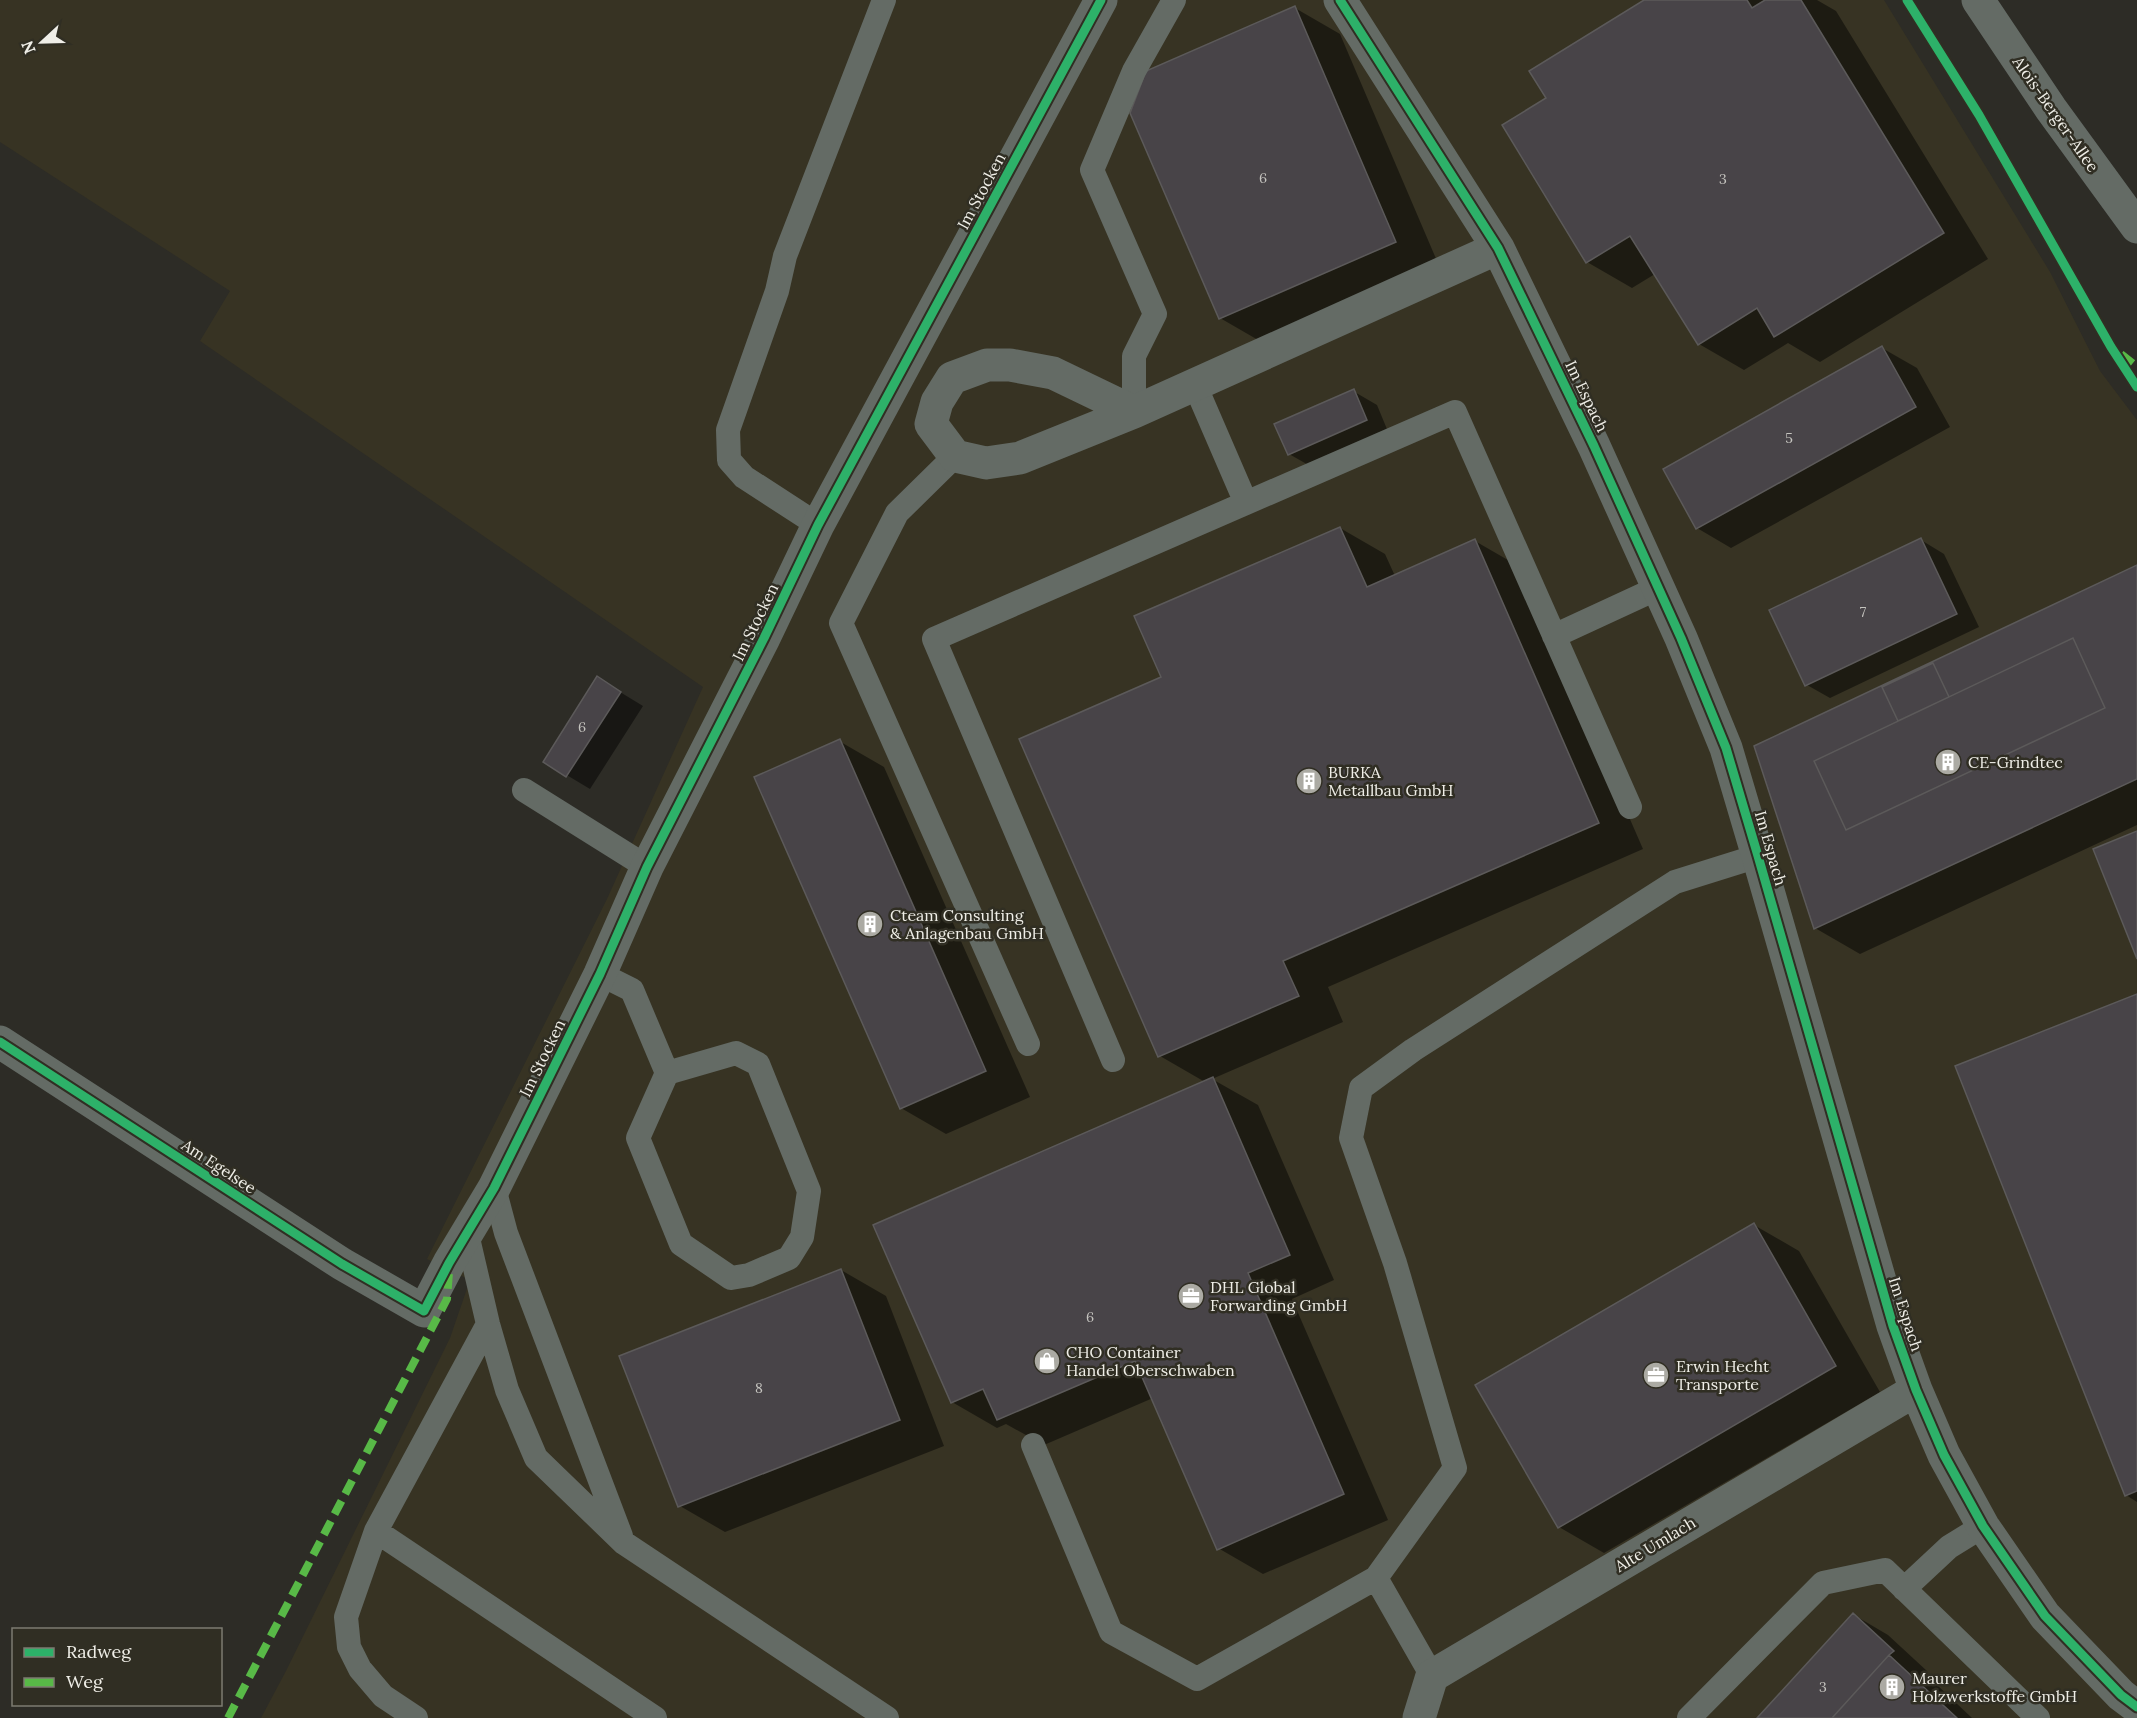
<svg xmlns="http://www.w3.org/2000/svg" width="2137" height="1718" font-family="Lora,serif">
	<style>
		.built { fill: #373323 }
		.shadow { fill: #0007 }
		.building { fill: #484448; stroke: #5c5a5a; stroke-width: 1.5 }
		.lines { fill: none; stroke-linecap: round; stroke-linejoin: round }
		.service { stroke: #646b65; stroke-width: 24 }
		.minor { stroke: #646b65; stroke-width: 33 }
		.tertiary { stroke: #646b65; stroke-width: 33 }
		.quiet { stroke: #58b947; stroke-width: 8; stroke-dasharray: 15 8; stroke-linecap: butt }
		.cycleway-casing { stroke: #302e23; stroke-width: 13 }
		.cycleway { stroke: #2db169; stroke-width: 9 }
		.labels { text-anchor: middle; stroke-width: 5; stroke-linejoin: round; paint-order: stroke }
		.number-label { font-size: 14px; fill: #c5c4bf }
		.street-label { font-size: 16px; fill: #efeee7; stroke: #302e23 }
		.poi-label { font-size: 16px; fill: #efeee7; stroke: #302e23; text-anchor: start }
	</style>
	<rect width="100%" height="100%" fill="#2d2c26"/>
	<path class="built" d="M0 0H1884L2050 272 2100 371 2137 420V1718H261L286 1671 450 1338 470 1280 427 1259 607 899 703 687 200 341 230 291 0 142Z"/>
	<path class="shadow" d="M1647 0H1817L1836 11 1988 259 1820 362 1788 343 1744 370 1699 344 1655 274 1632 288 1587 262 1548 98Z
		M1295 8 1340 34 1440 268 1265 344 1220 318Z
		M1882 348 1917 368 1950 427 1731 548 1697 528Z
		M1353 391 1377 405 1389 434 1312 467 1289 454Z
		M1340 528 1385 554 1395 576 1475 541 1520 567 1643 849 1328 987 1343 1022 1212 1079 1258 1105 1334 1280 1292 1299 1388 1520 1263 1574 1218 1548 1153 1398 1044 1445 1006 1424 997 1428 952 1402 1205 1082 1160 1056 1163 678Z
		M1921 540 1944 554 1979 627 1830 698 1807 685Z
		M2137 567V825L1860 954 1815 928Z
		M597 678 643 706 590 789 545 762Z
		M839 741 884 767 1030 1097 946 1134 901 1108Z
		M2137 996V1502L2126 1495Z
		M1754 1225 1799 1251 1880 1392 1604 1553 1559 1527Z
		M841 1270 886 1296 944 1446 725 1532 680 1506Z
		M1854 1615 1888 1635 1927 1671 1922 1676 1935 1683 1972 1718H1759Z"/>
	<path class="building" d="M1644 0H1747L1752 8 1765 0H1801L1944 233 1774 337 1757 308 1698 345 1630 236 1586 263 1502 125 1546 98 1529 71Z
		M1295 6 1396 242 1219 319 1130 113 1146 71Z
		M1882 346 1916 407 1696 529 1663 469Z
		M1354 389 1367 420 1288 455 1274 424Z
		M1340 527 1367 587 1475 539 1599 823 1283 961 1299 996 1158 1057 1019 739 1161 677 1134 616Z
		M1921 538 1957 614 1805 686 1769 610Z
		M2137 565V779L1814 929 1754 746Z
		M2073 638 2105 708 1846 830 1814 761Z
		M1933 663 1949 697 1898 721 1882 687Z
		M597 676 621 692 566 777 543 762Z
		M840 739 986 1071 900 1109 754 777Z
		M2137 831V959L2093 849Z
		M2137 994V1491L2125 1496 1955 1066Z
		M1213 1077 1290 1255 1248 1273 1344 1494 1217 1550 1135 1361 997 1420 983 1389 951 1403 873 1225Z
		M1754 1223 1836 1366 1558 1528 1475 1385Z
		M841 1269 900 1420 678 1507 619 1356Z
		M1853 1613 1894 1651 1889 1655 1832 1718H1757Z
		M1889 1655 1957 1718H1832Z"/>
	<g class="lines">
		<path class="service" d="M1134 412V356L1155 314 1092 170 1134 71 1174 0
			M955 456 897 513 841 623 1028 1044
			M1246 503 1455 412 1630 807
			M818 525 744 477 729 460 728 430 777 291 785 256 884 0
			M1554 636 1660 587
			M524 790 647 867
			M600 974 632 990 667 1073 638 1138 681 1244 731 1278 749 1275 789 1258 802 1237 809 1191 758 1064 736 1053 667 1073
			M1113 1060 934 639 1246 503 1195 385
			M494 1188 506 1233 621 1536
			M467 1234 488 1324 507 1390 536 1458 624 1543 887 1718
			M1033 1445 1111 1632 1197 1679 1376 1578
			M376 1531 655 1718
			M1904 1589 1949 1547 1983 1526
			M1432 1676 1376 1578 1455 1468 1395 1263 1351 1138 1361 1088 1413 1050 1675 882 1758 856
			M416 1718 383 1696 360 1669 349 1647 346 1617 376 1531 488 1324
			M1689 1718 1823 1583 1885 1570 2038 1718"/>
		<path class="minor" d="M1340 0 1498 248 1594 446 1681 638 1726 748 1758 856 1893 1326 1916 1390 1944 1455 1983 1526 2045 1616 2121 1695 2137 1707
			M1134 412 1020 458 986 463 955 456 931 424 937 402 952 378 987 365H1010L1053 373 1134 412 1498 248
			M0 1042 342 1264 424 1311 449 1263 494 1188 600 974 647 867 764 638 818 525 1101 0
			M1419 1718 1432 1676 1916 1390"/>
		<path class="tertiary" d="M1978 0 2051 109 2137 227"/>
		<path class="quiet" d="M2121 354 2137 367
			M228 1718 447 1299 449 1272"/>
		<defs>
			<path id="cycleway" d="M1340 0 1498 248 1594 446 1681 638 1726 748 1758 856 1893 1326 1916 1390 1944 1455 1983 1526 2045 1616 2121 1695 2137 1707
				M1907 0 1979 115 2111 347 2137 387
				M0 1042 342 1264 424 1311 449 1263 494 1188 600 974 647 867 764 638 818 525 1101 0"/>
		</defs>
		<use href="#cycleway" class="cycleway-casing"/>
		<use href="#cycleway" class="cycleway"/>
	</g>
	<defs>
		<symbol id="building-disc" viewBox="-11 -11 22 22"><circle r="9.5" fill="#abaaa3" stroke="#302e23"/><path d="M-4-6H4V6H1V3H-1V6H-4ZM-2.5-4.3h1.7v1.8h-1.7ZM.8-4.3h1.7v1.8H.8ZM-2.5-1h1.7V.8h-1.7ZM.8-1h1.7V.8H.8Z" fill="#fff"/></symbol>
		<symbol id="office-disc" viewBox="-11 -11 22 22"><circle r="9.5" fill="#abaaa3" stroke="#302e23"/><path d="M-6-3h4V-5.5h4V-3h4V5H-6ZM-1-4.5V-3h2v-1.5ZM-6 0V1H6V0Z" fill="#fff"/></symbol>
		<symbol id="shop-disc" viewBox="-11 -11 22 22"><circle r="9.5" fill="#abaaa3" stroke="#302e23"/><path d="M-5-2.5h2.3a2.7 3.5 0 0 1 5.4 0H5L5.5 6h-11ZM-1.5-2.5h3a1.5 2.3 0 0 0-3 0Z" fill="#fff"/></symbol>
	</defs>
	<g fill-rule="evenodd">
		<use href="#building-disc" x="1933" y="747" width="30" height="30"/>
		<use href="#building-disc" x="1294" y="766" width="30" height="30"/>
		<use href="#building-disc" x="855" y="909" width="30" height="30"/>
		<use href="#office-disc" x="1176" y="1281" width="30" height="30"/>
		<use href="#shop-disc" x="1032" y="1346" width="30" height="30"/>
		<use href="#office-disc" x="1641" y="1360" width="30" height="30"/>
		<use href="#building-disc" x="1877" y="1672" width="30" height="30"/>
	</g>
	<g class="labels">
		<g class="number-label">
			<text x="1263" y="183">6</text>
			<text x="1723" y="184">3</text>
			<text x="1789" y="443">5</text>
			<text x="1863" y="617">7</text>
			<text x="582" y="732">6</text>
			<text x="1090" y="1322">6</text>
			<text x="759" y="1393">8</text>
			<text x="1823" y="1692">3</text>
		</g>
		<g class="street-label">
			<text transform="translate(2056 114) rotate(55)" y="6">Alois-Berger-Allee</text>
			<text transform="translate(981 191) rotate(-62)" y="6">Im Stocken</text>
			<text transform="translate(1587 396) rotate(64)" y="6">Im Espach</text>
			<text transform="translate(755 622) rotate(-64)" y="6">Im Stocken</text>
			<text transform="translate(1771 848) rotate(74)" y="6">Im Espach</text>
			<text transform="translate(542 1058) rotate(-64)" y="6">Im Stocken</text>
			<text transform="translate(219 1166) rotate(33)" y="6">Am Egelsee</text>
			<text transform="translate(1906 1314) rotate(72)" y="6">Im Espach</text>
			<text transform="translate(1655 1544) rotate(-31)" y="6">Alte Umlach</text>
		</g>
		<g class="poi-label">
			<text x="1968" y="768">CE-Grindtec</text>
			<text x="1328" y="778">BURKA<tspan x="1328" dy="18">Metallbau GmbH</tspan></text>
			<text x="890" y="921">Cteam Consulting<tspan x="890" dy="18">&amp; Anlagenbau GmbH</tspan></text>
			<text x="1210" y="1293">DHL Global<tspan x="1210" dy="18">Forwarding GmbH</tspan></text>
			<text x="1066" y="1358">CHO Container<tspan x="1066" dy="18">Handel Oberschwaben</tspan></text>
			<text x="1676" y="1372">Erwin Hecht<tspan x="1676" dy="18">Transporte</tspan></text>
			<text x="1912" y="1684">Maurer<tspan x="1912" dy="18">Holzwerkstoffe GmbH</tspan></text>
		</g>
	</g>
	<rect x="12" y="1628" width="210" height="78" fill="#302e23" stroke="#7c7b71" stroke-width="1.5"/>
	<rect x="24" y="1648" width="30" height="9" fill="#2db169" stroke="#7c7b71" stroke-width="1.5"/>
	<text x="66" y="1658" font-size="18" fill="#efeee7">Radweg</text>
	<rect x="24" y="1678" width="30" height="9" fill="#58b947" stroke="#7c7b71" stroke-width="1.5"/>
	<text x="66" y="1688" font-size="18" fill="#efeee7">Weg</text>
	<g transform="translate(42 42) rotate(248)" stroke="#302e23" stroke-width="4.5" paint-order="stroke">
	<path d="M0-4.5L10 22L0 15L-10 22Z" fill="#efeee7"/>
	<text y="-9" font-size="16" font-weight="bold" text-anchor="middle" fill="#efeee7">N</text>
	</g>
</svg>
